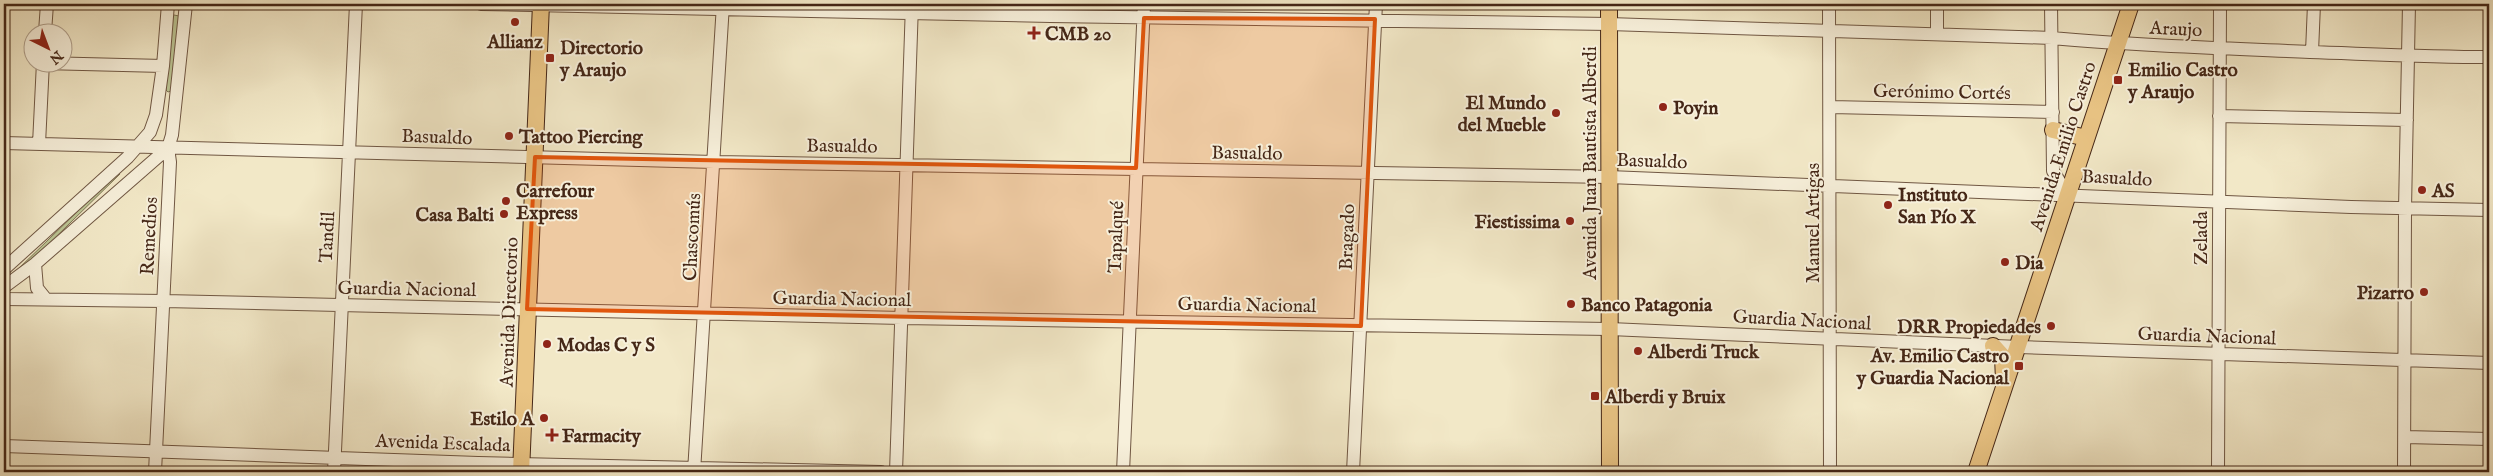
<svg xmlns="http://www.w3.org/2000/svg" width="2493" height="476" font-family="'IM FELL English',serif">
	<style>
		.green { fill: #bcc594; stroke: #807656 }
		.lines { fill: none; stroke-linecap: round; stroke-linejoin: round }
		.minor-casing { stroke: #705743; stroke-width: 14 }
		.major-casing { stroke: #452717; stroke-width: 18 }
		.minor { stroke: #f7f0db; stroke-width: 12 }
		.major { stroke: #e9c484; stroke-width: 16 }
		.marked { fill: #e0560d; fill-opacity: 0.2; stroke: #e0560d; stroke-width: 4; stroke-linejoin: round }
		.poi-dot { fill: #8f2418; stroke: #f7f0db; stroke-width: 2 }
		.labels { text-anchor: middle; stroke-width: 4; stroke-linejoin: round; paint-order: stroke }
		.street-label { font-size: 19px; fill: #452717; stroke: #f7f0db }
		.poi-label { font-size: 19px; font-weight: bold; fill: #452717; stroke: #f7f0db; text-anchor: start }
	</style>
	<rect width="100%" height="100%" fill="#f2e8c7"/>
	<filter id="stains"><feTurbulence type="fractalNoise" baseFrequency=".004" numOctaves="4"/><feColorMatrix values="0 0 0 0 .2 0 0 0 0 .09 0 0 0 0 .02 0 0 0 .5 -.17"/></filter>
	<radialGradient id="worn" r=".72"><stop offset=".6" stop-color="#630" stop-opacity="0"/><stop offset="1" stop-color="#630" stop-opacity=".3"/></radialGradient>
	<path class="green" d="M174 15 179 16 171 91 168 92 166 90 172 16Z
		M118 172 120 174 17 275 14 273Z"/>
	<g class="lines">
		<defs>
			<path id="minor" d="M481 4 1051 16 1609 24 2052 38C2138 46 2224 48 2310 52 2370 54 2429 57 2489 57
				M1829 4 1830 472
				M2051 4 2053 171 2067 194
				M45 32 47 4
				M1937 34V4
				M2312 52 2314 4
				M43 63 163 66
				M1831 107 2053 112
				M2219 116 2407 120
				M4 143 714 162 1609 177 2351 207 2489 210
				M39 144 43 62
				M35 264 37 288 45 298
				M4 269 128 157 150 132 156 115 163 66 168 4
				M4 287 35 264 168 148
				M4 299 164 301 902 318 1610 329 2019 347 2489 363
				M2405 437 2489 439
				M4 446 478 463 881 472
				M155 472 170 162 168 148 172 135 186 4
				M334 472 356 4
				M694 472 723 4
				M896 472 912 4
				M1123 472 1144 4
				M1353 472 1376 4
				M2218 472 2220 4
				M2404 472 2405 209 2409 4"/>
			<path id="major" d="M1609 4 1610 472
				M2053 130 2086 138
				M1993 346 2003 357 2004 380
				M521 472 541 4
				M1976 472 2131 4"/>
		</defs>
		<use href="#minor" class="minor-casing"/>
		<use href="#major" class="major-casing"/>
		<use href="#minor" class="minor"/>
		<use href="#major" class="major"/>
	</g>
	<path class="marked" d="M1144 18 1375 19 1361 326 527 309 535 157 1136 168Z"/>
	<g class="poi-dot">
		<circle cx="515" cy="22" r="5"/>
		<path d="M1031.5 25.5h5v5h5v5h-5v5h-5v-5h-5v-5h5z"/>
		<rect x="545" y="53" width="10" height="10" rx="2.5"/>
		<rect x="2113" y="75" width="10" height="10" rx="2.5"/>
		<circle cx="1663" cy="107" r="5"/>
		<circle cx="1556" cy="113" r="5"/>
		<circle cx="509" cy="136" r="5"/>
		<circle cx="2422" cy="190" r="5"/>
		<circle cx="506" cy="201" r="5"/>
		<circle cx="1888" cy="205" r="5"/>
		<circle cx="504" cy="214" r="5"/>
		<circle cx="1570" cy="221" r="5"/>
		<circle cx="2005" cy="262" r="5"/>
		<circle cx="2424" cy="292" r="5"/>
		<circle cx="1571" cy="304" r="5"/>
		<circle cx="2051" cy="326" r="5"/>
		<circle cx="547" cy="344" r="5"/>
		<circle cx="1638" cy="351" r="5"/>
		<rect x="2014" y="361" width="10" height="10" rx="2.5"/>
		<rect x="1590" y="391" width="10" height="10" rx="2.5"/>
		<circle cx="544" cy="418" r="5"/>
		<path d="M549.5 427.5h5v5h5v5h-5v5h-5v-5h-5v-5h5z"/>
	</g>
	<g class="labels">
		<g class="street-label">
			<text transform="translate(2176 28) rotate(3)" y="7">Araujo</text>
			<text transform="translate(1942 91) rotate(1)" y="7">Gerónimo Cortés</text>
			<text transform="translate(437 136) rotate(2)" y="7">Basualdo</text>
			<text transform="translate(842 145) rotate(1)" y="7">Basualdo</text>
			<text transform="translate(2062 146) rotate(-72)" y="7">Avenida Emilio Castro</text>
			<text transform="translate(1247 152) rotate(1)" y="7">Basualdo</text>
			<text transform="translate(1652 160) rotate(2)" y="7">Basualdo</text>
			<text transform="translate(1589 163) rotate(-90)" y="7">Avenida Juan Bautista Alberdi</text>
			<text transform="translate(2117 177) rotate(3)" y="7">Basualdo</text>
			<text transform="translate(1812 223) rotate(-90)" y="7">Manuel Artigas</text>
			<text transform="translate(148 236) rotate(-87)" y="7">Remedios</text>
			<text transform="translate(326 237) rotate(-87)" y="7">Tandil</text>
			<text transform="translate(691 237) rotate(-87)" y="7">Chascomús</text>
			<text transform="translate(1115 237) rotate(-88)" y="7">Tapalqué</text>
			<text transform="translate(1346 237) rotate(-88)" y="7">Bragado</text>
			<text transform="translate(2200 238) rotate(-90)" y="7">Zelada</text>
			<text transform="translate(407 288) rotate(1)" y="7">Guardia Nacional</text>
			<text transform="translate(842 298) rotate(1)" y="7">Guardia Nacional</text>
			<text transform="translate(1247 304) rotate(1)" y="7">Guardia Nacional</text>
			<text transform="translate(508 312) rotate(-88)" y="7">Avenida Directorio</text>
			<text transform="translate(1802 319) rotate(3)" y="7">Guardia Nacional</text>
			<text transform="translate(2207 335) rotate(2)" y="7">Guardia Nacional</text>
			<text transform="translate(443 442) rotate(2)" y="7">Avenida Escalada</text>
		</g>
		<g class="poi-label">
			<text x="1045" y="40">CMB 20</text>
			<text x="515" y="48" text-anchor="middle">Allianz</text>
			<text x="560" y="54">Directorio<tspan x="560" dy="22">y Araujo</tspan></text>
			<text x="2128" y="76">Emilio Castro<tspan x="2128" dy="22">y Araujo</tspan></text>
			<text x="1546" y="109" text-anchor="end">El Mundo<tspan x="1546" dy="22">del Mueble</tspan></text>
			<text x="1673" y="114">Poyin</text>
			<text x="519" y="143">Tattoo Piercing</text>
			<text x="516" y="197">Carrefour<tspan x="516" dy="22">Express</tspan></text>
			<text x="2432" y="197">AS</text>
			<text x="1898" y="201">Instituto<tspan x="1898" dy="22">San Pío X</tspan></text>
			<text x="494" y="221" text-anchor="end">Casa Balti</text>
			<text x="1560" y="228" text-anchor="end">Fiestissima</text>
			<text x="2015" y="269">Dia</text>
			<text x="2414" y="299" text-anchor="end">Pizarro</text>
			<text x="1581" y="311">Banco Patagonia</text>
			<text x="2041" y="333" text-anchor="end">DRR Propiedades</text>
			<text x="557" y="351">Modas C y S</text>
			<text x="1648" y="358">Alberdi Truck</text>
			<text x="2009" y="362" text-anchor="end">Av. Emilio Castro<tspan x="2009" dy="22">y Guardia Nacional</tspan></text>
			<text x="1605" y="403">Alberdi y Bruix</text>
			<text x="534" y="425" text-anchor="end">Estilo A</text>
			<text x="562" y="442">Farmacity</text>
		</g>
	</g>
	<rect width="2493" height="476" fill="none" stroke="#f2e8c7" stroke-width="20"/>
	<rect x="5" y="5" width="2483" height="466" fill="none" stroke="#452717" stroke-width="2.5"/>
	<rect x="10" y="10" width="2473" height="456" fill="none" stroke="#452717"/>
	<g transform="translate(48 48) rotate(138)"><circle r="24" fill="#f7f0db" stroke="#b0a08d"/>
	<path d="M0-4L9 19L0 12L-9 19Z" fill="#8f2418"/>
	<text y="-8" font-size="14" font-weight="bold" text-anchor="middle" fill="#452717">N</text>
	</g>
	<rect width="100%" height="100%" filter="url(#stains)"/>
	<rect width="100%" height="100%" fill="url(#worn)"/>
</svg>
